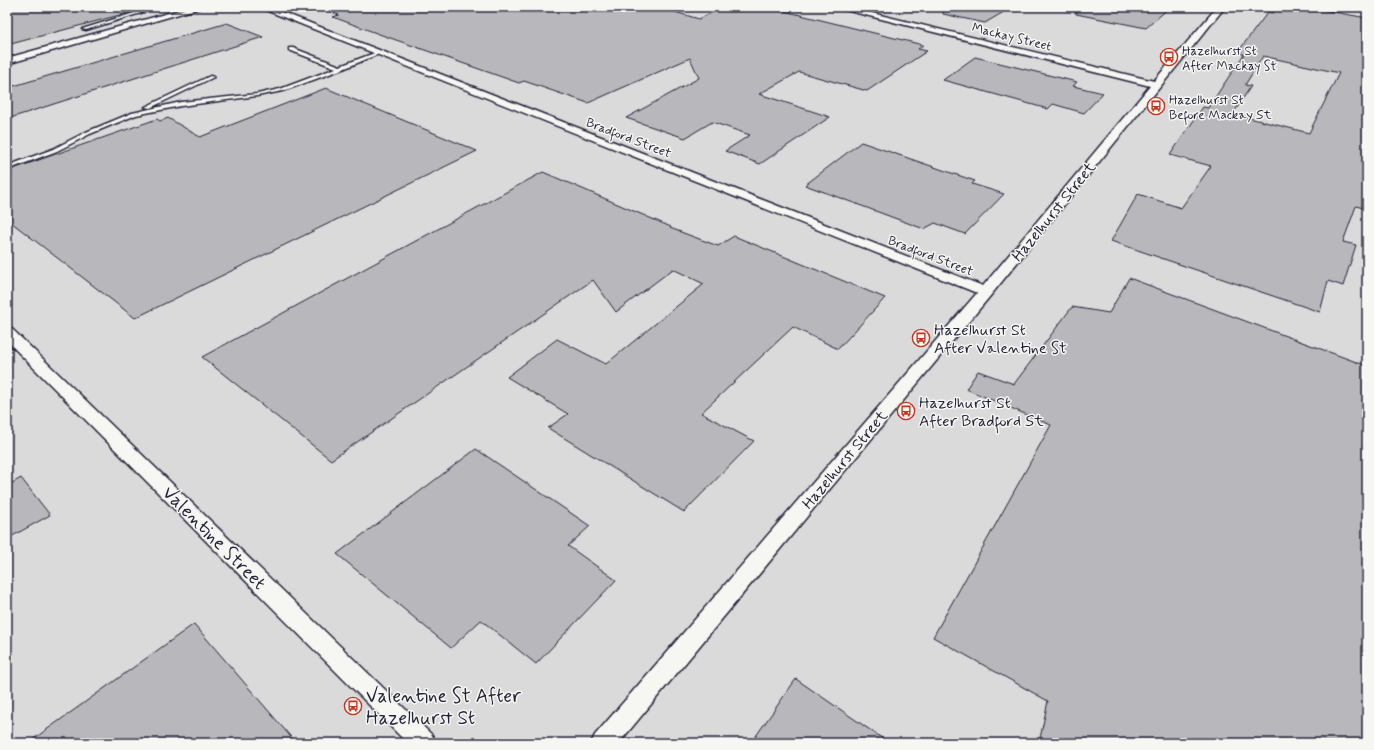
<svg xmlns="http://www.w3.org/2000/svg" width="1374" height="750" font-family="Mynerve,sans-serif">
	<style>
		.built { fill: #dadada }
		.building { fill: #b8b8bc; stroke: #22223b; fill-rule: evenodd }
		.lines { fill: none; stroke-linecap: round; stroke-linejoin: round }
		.lane-casing { stroke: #22223b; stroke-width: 3 }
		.street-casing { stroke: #22223b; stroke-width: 3 }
		.lane { fill: #f6f6f2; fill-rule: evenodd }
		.street { fill: #f6f6f2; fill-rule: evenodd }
		.labels { text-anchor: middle; stroke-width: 3; stroke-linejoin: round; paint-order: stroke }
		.far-street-label { font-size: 13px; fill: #22223b; stroke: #f6f6f2 }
		.far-poi-label { font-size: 13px; fill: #22223b; stroke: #f6f6f2; text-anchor: start }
		.street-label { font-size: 16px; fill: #22223b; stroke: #f6f6f2 }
		.poi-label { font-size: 16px; fill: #22223b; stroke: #f6f6f2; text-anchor: start }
		.near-street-label { font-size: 19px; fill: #22223b; stroke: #f6f6f2 }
		.near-poi-label { font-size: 19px; fill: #22223b; stroke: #f6f6f2; text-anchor: start }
	</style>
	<rect width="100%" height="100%" fill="#e9e9e7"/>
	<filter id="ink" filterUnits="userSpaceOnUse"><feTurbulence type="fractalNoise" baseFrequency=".025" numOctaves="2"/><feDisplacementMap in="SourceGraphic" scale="8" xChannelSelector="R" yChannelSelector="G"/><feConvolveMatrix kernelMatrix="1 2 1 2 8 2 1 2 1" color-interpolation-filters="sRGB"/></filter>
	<g filter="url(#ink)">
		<path class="built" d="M7 7H1367V743H7Z"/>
		<path class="building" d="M7 7H130L131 12 7 45Z
			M324 7H658L699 19 723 7H768L923 45 918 49 927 51 867 91 799 72 759 94 830 117 760 164 725 151 750 135 712 122 685 138 626 118 699 78 690 58 588 103 524 81 519 83 379 34 333 17 339 15 324 9Z
			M944 7H1012L985 23 943 14Z
			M1077 7H1170L1146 28 1076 14Z
			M1277 7H1306L1367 18V209L1356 206 1343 242 1356 245 1343 286 1328 281 1320 312 1111 241 1138 194 1181 208 1211 166 1170 155 1203 107 1208 108 1244 54 1237 53 1268 12 1273 13ZM1263 56 1339 73 1309 133 1233 114 1251 86 1245 85Z
			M227 23 263 37 7 119V88Z
			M975 57 1077 82 1073 86 1103 93 1084 113 1053 104 1048 109 943 80Z
			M326 88 477 151 135 318 7 219V171L157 119 160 121 168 118 200 137Z
			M861 142 975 181 972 184 1004 194 965 234 935 223 924 229 805 185Z
			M543 172 671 227 670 228 718 246 734 236 885 298 838 349 793 327 701 413 754 441 684 512 548 428 568 414 507 377 557 339 606 364 704 284 673 269 616 312 593 280 331 460 202 357Z
			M1129 278 1367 366V743H1039L1048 701 933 637 1051 425 966 389 978 371 1014 384 1072 307 1109 313Z
			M476 449 590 526 568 546 616 580 536 664 481 620 451 648 337 554Z
			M21 478 50 515 7 539V486Z
			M194 624 296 743H28Z
			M796 679 889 743H751Z"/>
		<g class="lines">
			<defs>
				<path id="lane" d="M154 7H160L86 30 82 29Z
					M289 48H293L340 66 377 52 381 53 343 69 283 91 257 96 181 106 136 115 90 134 57 151 7 170V166L53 149 86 132 132 113 181 102 257 94 280 89 336 68 289 50Z
					M210 76 214 77 150 108 145 107Z"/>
				<path id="street" d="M190 7H203L7 64V58Z
					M258 7H269L983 286 1150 86 833 7H847L1154 81 1217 7H1225L991 295 619 743H591L595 735 977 293Z
					M7 327 12 329 432 735 436 743H407L7 341Z"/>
			</defs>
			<use href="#lane" class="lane-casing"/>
			<use href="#street" class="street-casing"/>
			<use href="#lane" class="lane"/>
			<use href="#street" class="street"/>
		</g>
	</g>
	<defs>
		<symbol id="bus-ring" viewBox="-11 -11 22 22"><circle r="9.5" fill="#f6f6f2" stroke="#c8321e" stroke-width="1.5"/><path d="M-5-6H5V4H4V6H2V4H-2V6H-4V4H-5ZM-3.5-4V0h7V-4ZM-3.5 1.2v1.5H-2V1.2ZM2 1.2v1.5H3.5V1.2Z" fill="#c8321e"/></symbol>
	</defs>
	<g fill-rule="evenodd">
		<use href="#bus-ring" x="1159" y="47" width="20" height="20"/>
		<use href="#bus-ring" x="1146" y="96" width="20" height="20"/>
		<use href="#bus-ring" x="911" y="328" width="20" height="20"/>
		<use href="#bus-ring" x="896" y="401" width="20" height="20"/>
		<use href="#bus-ring" x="343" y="696" width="20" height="20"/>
	</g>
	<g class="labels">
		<g class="far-street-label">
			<text transform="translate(1012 36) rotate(14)" y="5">Mackay Street</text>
			<text transform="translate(629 137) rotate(21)" y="5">Bradford Street</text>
			<text transform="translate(931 255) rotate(21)" y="5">Bradford Street</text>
		</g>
		<g class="far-poi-label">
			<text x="1182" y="55">Hazelhurst St<tspan x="1182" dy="15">After Mackay St</tspan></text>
			<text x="1169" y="104">Hazelhurst St<tspan x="1169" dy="15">Before Mackay St</tspan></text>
		</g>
		<g class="street-label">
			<text transform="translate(1053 211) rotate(-51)" y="6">Hazelhurst Street</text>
			<text transform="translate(844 459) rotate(-50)" y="6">Hazelhurst Street</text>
		</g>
		<g class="poi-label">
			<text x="934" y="335">Hazelhurst St<tspan x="934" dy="18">After Valentine St</tspan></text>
			<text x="919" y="408">Hazelhurst St<tspan x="919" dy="18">After Bradford St</tspan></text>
		</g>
		<g class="near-street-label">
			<text transform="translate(215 537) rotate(45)" y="7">Valentine Street</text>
		</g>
		<g class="near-poi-label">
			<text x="366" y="702">Valentine St After<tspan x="366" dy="22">Hazelhurst St</tspan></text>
		</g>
	</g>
	<rect width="1374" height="750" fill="none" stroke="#f6f6f2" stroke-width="24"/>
	<rect x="12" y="12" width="1350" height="726" fill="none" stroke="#22223b" stroke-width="1.5" filter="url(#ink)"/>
</svg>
